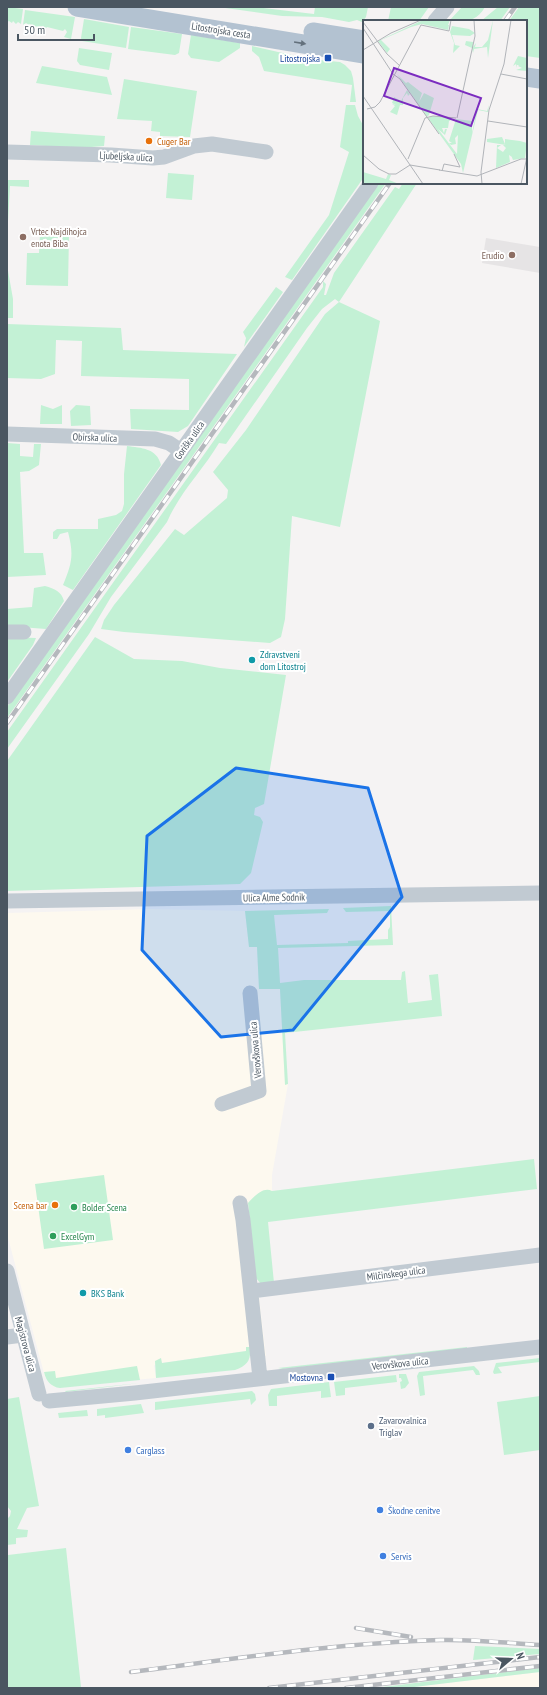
<svg xmlns="http://www.w3.org/2000/svg" width="547" height="1695" font-family="'PT Sans Narrow',sans-serif">
	<style>
		.commercial { fill: #fdf9ef }
		.education { fill: #e6e4e5 }
		.green { fill: #c3f1d5 }
		.lines { fill: none; stroke-linecap: round; stroke-linejoin: round }
		.minor { stroke: #c1cad2; stroke-width: 15 }
		.major { stroke: #b3c2d1; stroke-width: 19 }
		.rail-casing { stroke: #b5b8bd; stroke-width: 4.5 }
		.rail { stroke: #fff; stroke-width: 3; stroke-dasharray: 9; stroke-linecap: butt }
		.oneway { fill: #64717d }
		.marked { fill: #1a73e8; fill-opacity: 0.2; stroke: #1a73e8; stroke-width: 3; stroke-linejoin: round }
		.transit-dot { fill: #1a4fb4; stroke: #fff; stroke-width: 1.5 }
		.food-dot { fill: #e8710a; stroke: #fff; stroke-width: 1.5 }
		.education-dot { fill: #8d6e63; stroke: #fff; stroke-width: 1.5 }
		.culture-dot { fill: #0f9aa8; stroke: #fff; stroke-width: 1.5 }
		.leisure-dot { fill: #2e9e5b; stroke: #fff; stroke-width: 1.5 }
		.service-dot { fill: #5c6f8a; stroke: #fff; stroke-width: 1.5 }
		.shop-dot { fill: #3f7fe0; stroke: #fff; stroke-width: 1.5 }
		.labels { text-anchor: middle; stroke-width: 4; stroke-linejoin: round; paint-order: stroke }
		.street-label { font-size: 10px; fill: #4a5661; stroke: #fff }
		.transit-label { font-size: 10px; fill: #164399; stroke: #fff; text-anchor: end }
		.food-label { font-size: 10px; fill: #c56008; stroke: #fff; text-anchor: start }
		.education-label { font-size: 10px; fill: #785e54; stroke: #fff; text-anchor: start }
		.culture-label { font-size: 10px; fill: #0d838f; stroke: #fff; text-anchor: start }
		.leisure-label { font-size: 10px; fill: #27864d; stroke: #fff; text-anchor: start }
		.service-label { font-size: 10px; fill: #4e5e75; stroke: #fff; text-anchor: start }
		.shop-label { font-size: 10px; fill: #366cbe; stroke: #fff; text-anchor: start }
		.inset-road { fill: none; stroke: #b1b4b9; stroke-width: 1 }
		.view { fill: #7b2cbf; fill-opacity: 0.15; stroke: #7b2cbf; stroke-width: 2 }
		.inset-edge { fill: none; stroke: #4a5661; stroke-width: 2 }
	</style>
	<rect width="100%" height="100%" fill="#f5f3f3"/>
	<path class="commercial" d="M151 909 245 911 249 947H257L259 989H280L285 1084H288L272 1175V1191L248 1203 266 1356 251 1358 246 1348V1351L161 1363V1358L154 1366 156 1378 54 1387 45 1377 7 1234V913Z
		M540 1672V1688H406L456 1682Z"/>
	<path class="education" d="M486 238 540 247V273L482 263Z"/>
	<path class="green" d="M7 7 23 9 21 24 18 22 16 24 13 21 12 23 9 21 7 22Z
		M218 7H255L314 14 315 7H368L366 17 362 22 357 20 349 22 322 17 282 16Z
		M391 7H429L419 21H388Z
		M462 7H485C476 23 465 21 449 21Z
		M498 7H510L500 21H481Z
		M519 7H540V58L526 56V21H509Z
		M25 10 75 17 71 39 64 37 67 32 65 29 63 31 47 27 46 28 43 26 37 27 30 24 29 25 26 23 23 25Z
		M84 19 129 27 126 48 82 41 81 38Z
		M131 27 182 34 179 53 175 55 128 49Z
		M191 35 240 43V48L219 62 191 58 188 54Z
		M252 46 309 59 340 62 345 65 351 71 353 78 356 102H350L352 85 264 71 259 57 252 51Z
		M79 48 112 53 109 70 80 65 77 61Z
		M42 66 107 77 112 95 36 83Z
		M124 79 197 91 190 137 160 136V132L151 131 152 121 117 119Z
		M346 105H355L358 116 364 127V177L292 280 285 277 329 215 349 152 340 147Z
		M31 131 105 136 104 146 79 148 30 145Z
		M168 173 194 175 192 200 166 198Z
		M7 180H29V187L10 186 7 239Z
		M378 183H386L7 718V707Z
		M403 183H417L339 302 380 321 340 527 292 516 285 619 281 637 270 643 124 632 101 629 104 620 114 605 175 529 184 535 227 498 228 490 213 472 246 430 325 314 339 302 335 299 322 309 307 328 226 444 219 443C203 470 180 492 167 522L111 597 89 634 7 749V732L323 287V281L326 284 324 295H326L334 273 395 187 399 189Z
		M40 234 69 235 68 286 26 285 27 253H39Z
		M7 265 13 299V318H7Z
		M276 287 283 292 244 347 246 338 243 332Z
		M7 324 121 328 123 350 237 354 188 426 178 432 131 429 130 409 189 410V379L81 376 82 341 56 340 55 374 41 379 7 378Z
		M41 405 53 409 62 405V424H40Z
		M76 405 90 406 91 425 71 426 70 411Z
		M7 443 20 444V456L33 457 34 444H41L39 465 29 471 20 472 24 553H43L46 575 7 577Z
		M127 446C141 448 157 448 161 465L73 590 63 585C72 563 74 555 68 532L60 534 57 539H53V532L57 529H98V519L116 515 122 511 124 504V474Z
		M45 586C55 589 61 591 64 601L46 629 7 626V609L32 607 34 588Z
		M7 637 36 638 33 645 7 682Z
		M95 637 134 659 182 661 220 668 286 675 264 804 255 808 254 815 260 817 263 822 251 873 240 884 7 891V761Z
		M391 906 393 945 278 948 280 983 304 980H401L402 972 405 971 408 1003 432 1000 429 975 438 974 442 1016 285 1033 288 1084 285 1085 280 989H259L257 947H249L245 911 329 909 327 913 274 915 277 945 348 943V941L388 939V930L390 927V911L346 912 343 908Z
		M534 1159 537 1189 268 1222 274 1283 261 1284 256 1278 248 1203C254 1197 263 1186 272 1191Z
		M104 1175 113 1240 44 1249 35 1184Z
		M246 1347H250C251 1360 248 1365 235 1370L156 1378 155 1361 161 1358 162 1363 246 1351Z
		M467 1347V1349L283 1369 278 1368Z
		M540 1358V1362L498 1367 502 1373 494 1374 493 1372 496 1363Z
		M137 1366 140 1380 60 1388C51 1387 46 1381 44 1372L55 1371 56 1378Z
		M474 1366 479 1371 480 1375H476L473 1370 423 1376 425 1395 420 1396 417 1376 419 1372Z
		M399 1374H406L409 1383 405 1388 401 1389 400 1382 402 1381 401 1378H399Z
		M396 1375 397 1382 345 1388V1395L336 1396 334 1382Z
		M329 1382 331 1397 321 1398V1391L277 1396V1406H269L268 1395 271 1389Z
		M140 1383 66 1392 65 1391Z
		M252 1391 255 1394 256 1400 251 1405 250 1399 155 1410V1402Z
		M540 1396V1450L504 1455 497 1402Z
		M19 1397 39 1506 27 1508 17 1529 28 1530 27 1537 16 1538V1544L7 1545V1519L10 1516 11 1511 7 1506V1399Z
		M141 1404 144 1413 105 1418V1415L97 1416V1409Z
		M87 1410 88 1416 59 1418 58 1413Z
		M66 1548 81 1687 7 1688V1553L8 1555Z
		M475 1646 540 1649V1654L473 1660Z
		M540 1668V1672L406 1688H374Z"/>
	<g class="lines">
		<path class="minor" d="M435 21 447 7
			M7 152 111 155 153 158 164 157 194 146 212 144 266 152
			M7 434 155 439 169 443 181 451
			M7 632H24
			M7 697 371 183
			M7 901 540 893
			M222 1104 259 1091 250 993
			M240 1203 243 1220 260 1378
			M7 1271 39 1394
			M252 1291 540 1255
			M7 1337 23 1335
			M49 1401 135 1393 540 1347"/>
		<path class="major" d="M77 7 364 54
			M313 32 364 40
			M526 77 540 79"/>
		<defs>
			<path id="rail" d="M505 21 515 7
				M7 723 390 183
				M356 1628 411 1637
				M131 1672C233 1659 337 1643 440 1640 473 1639 507 1643 540 1645
				M269 1688 540 1657
				M346 1688 540 1666"/>
		</defs>
		<use href="#rail" class="rail-casing"/>
		<use href="#rail" class="rail"/>
	</g>
	<defs><path id="oneway-solid" d="M-6-.8H1V-3.2L6.5 0L1 3.2V.8H-6Z"/></defs>
	<use class="oneway" href="#oneway-solid" transform="translate(300 43) rotate(9)"/>
	<path class="marked" d="M236 768 368 788 402 897 293 1030 221 1037 142 950 147 836Z"/>
	<g class="transit-dot">
		<rect x="324" y="54" width="8" height="8" rx="2"/>
		<rect x="327" y="1373" width="8" height="8" rx="2"/>
	</g>
	<g class="food-dot">
		<circle cx="149" cy="141" r="4"/>
		<circle cx="55" cy="1205" r="4"/>
	</g>
	<g class="education-dot">
		<circle cx="23" cy="237" r="4"/>
		<circle cx="512" cy="255" r="4"/>
	</g>
	<g class="culture-dot">
		<circle cx="252" cy="660" r="4"/>
		<circle cx="83" cy="1293" r="4"/>
	</g>
	<g class="leisure-dot">
		<circle cx="74" cy="1207" r="4"/>
		<circle cx="53" cy="1236" r="4"/>
	</g>
	<circle class="service-dot" cx="371" cy="1426" r="4"/>
	<g class="shop-dot">
		<circle cx="128" cy="1450" r="4"/>
		<circle cx="380" cy="1510" r="4"/>
		<circle cx="383" cy="1556" r="4"/>
	</g>
	<g class="labels">
		<g class="street-label">
			<text transform="translate(221 30) rotate(9)" y="4">Litostrojska cesta</text>
			<text transform="translate(126 156) rotate(3)" y="4">Ljubeljska ulica</text>
			<text transform="translate(95 437) rotate(2)" y="4">Obirska ulica</text>
			<text transform="translate(189 440) rotate(-55)" y="4">Goriška ulica</text>
			<text transform="translate(274 897) rotate(-1)" y="4">Ulica Alme Sodnik</text>
			<text transform="translate(255 1050) rotate(-95)" y="4">Verovškova ulica</text>
			<text transform="translate(396 1273) rotate(-7)" y="4">Milčinskega ulica</text>
			<text transform="translate(26 1344) rotate(75)" y="4">Magistrova ulica</text>
			<text transform="translate(400 1363) rotate(-6)" y="4">Verovškova ulica</text>
		</g>
		<g class="transit-label">
			<text x="320" y="62">Litostrojska</text>
			<text x="323" y="1381">Mostovna</text>
		</g>
		<g class="food-label">
			<text x="157" y="145">Cuger Bar</text>
			<text x="47" y="1209" text-anchor="end">Scena bar</text>
		</g>
		<g class="education-label">
			<text x="31" y="235">Vrtec Najdihojca<tspan x="31" dy="12">enota Biba</tspan></text>
			<text x="504" y="259" text-anchor="end">Erudio</text>
		</g>
		<g class="culture-label">
			<text x="260" y="658">Zdravstveni<tspan x="260" dy="12">dom Litostroj</tspan></text>
			<text x="91" y="1297">BKS Bank</text>
		</g>
		<g class="leisure-label">
			<text x="82" y="1211">Bolder Scena</text>
			<text x="61" y="1240">ExcelGym</text>
		</g>
		<g class="service-label">
			<text x="379" y="1424">Zavarovalnica<tspan x="379" dy="12">Triglav</tspan></text>
		</g>
		<g class="shop-label">
			<text x="136" y="1454">Carglass</text>
			<text x="388" y="1514">Škodne cenitve</text>
			<text x="391" y="1560">Servis</text>
		</g>
	</g>
	<g transform="translate(363 20)">
		<rect width="164" height="164" fill="#f5f3f3"/>
		<path d="M60 0H87L85 5 78 3 86 5 85 10 59 4 48 7 18 20 27 29 24 33 15 21ZM130 0 125 38 124 27 111 29 110 33 109 28 102 25 103 21 110 22V27L113 23 112 27H119L125 20ZM89 6 106 9 112 13 107 16 89 15 92 25 97 26 90 33 91 23 87 12ZM155 36 164 38V51L153 50 159 48 155 46 156 45H154V48L153 44 150 46ZM34 54 43 63 45 62 59 73 56 82 61 73 71 78 66 95 64 97ZM44 70 47 74 45 76 44 73 40 78V85H37L34 95 27 92 32 86 29 84 33 85 29 83 31 77 38 81ZM117 74 114 89 124 91 126 85 125 92 115 90 100 153 98 144 65 98 70 96 90 99 86 101 85 108H79L81 113 82 109H84L82 115 75 109 94 134 95 115 92 118 93 124 88 125 86 123H89L86 121 93 99 109 101V113ZM158 115 157 121 164 123 162 138 150 140 144 125 149 137 146 135 147 142 133 148 134 125H138L134 128 140 132 143 128 140 125H143L124 122V119L139 117 142 124V119L157 121ZM0 152 23 159 25 154 28 155 26 160 36 164H0Z" fill="#c3f1d5"/>
		<path class="inset-road" d="M0 2 24 34 37 46M0 8 30 54 37 59 76 114M0 30 28 13 58 0M138 54 164 59M0 76 60 164M4 89 12 87 17 82 58 5 86 11 88 0M94 98 112 16 111 0M125 101 164 107M0 135 16 149 26 154H33L47 145M45 139 62 98 70 96 93 98M47 145 77 150M76 150 114 156 158 139H164M79 151 81 144 97 147 91 134M119 164 118 152 126 90 141 44 148 0M158 164 164 137"/>
		<path class="view" d="M31 48 118 78 108 106 21 76Z"/>
		<rect width="164" height="164" class="inset-edge"/>
	</g>
	<rect width="547" height="1695" fill="none" stroke="#4a5661" stroke-width="16"/>
	<g transform="translate(511 1659) rotate(71)" stroke="#ffffff" stroke-width="3" paint-order="stroke">
	<path d="M0-3L7 15L0 10L-7 15Z" fill="#4a5661"/>
	<text y="-6" font-size="11" font-weight="bold" text-anchor="middle" fill="#4a5661">N</text>
	</g>
	<path d="M18 34v6h76v-6" fill="none" stroke="#4a5661" stroke-width="2"/>
	<text x="24" y="34" font-size="12" fill="#4a5661" stroke="#ffffff" stroke-width="3" paint-order="stroke">50 m</text>
</svg>
